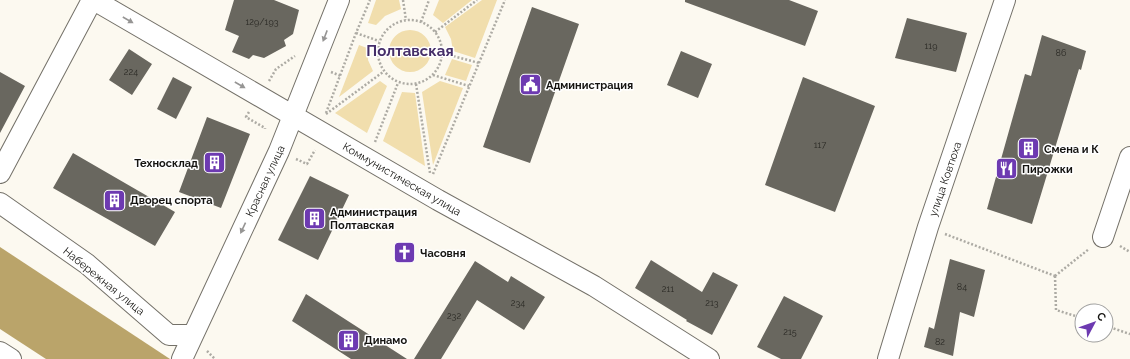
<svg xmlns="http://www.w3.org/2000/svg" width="1130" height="359" font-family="Raleway,sans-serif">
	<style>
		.green { fill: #f1dead }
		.water { fill: #baa46a }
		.building { fill: #69675f }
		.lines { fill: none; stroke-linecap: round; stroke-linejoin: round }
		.minor-casing { stroke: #747169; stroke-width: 22 }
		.path { stroke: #adaba4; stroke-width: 2.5; stroke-dasharray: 2 2; stroke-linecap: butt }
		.minor { stroke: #fff; stroke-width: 20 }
		.oneway { fill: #969594 }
		.labels { text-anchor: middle; stroke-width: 3; stroke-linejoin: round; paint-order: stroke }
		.number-label { font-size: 9px; fill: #2a2924 }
		.poi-label { font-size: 11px; font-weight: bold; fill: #151411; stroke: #fff; text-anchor: start }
		.street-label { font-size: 11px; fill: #151411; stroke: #fff }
		.district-label { font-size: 15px; font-weight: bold; fill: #452e69; stroke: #fff }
	</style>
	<rect width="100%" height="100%" fill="#fcf9f0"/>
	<path class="green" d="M376 0H399L401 9 385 16 376 25 368 23Z
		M439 0H472L443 23 433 15Z
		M482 0H497L475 58 453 51 451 39 445 27Z
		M389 51a21 21 0 1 1 42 0a21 21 0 1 1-42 0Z
		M359 45 367 48 368 60 373 71 339 97Z
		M452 59 472 65 466 81 445 75Z
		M380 81 387 86 367 133 335 113Z
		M440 81 463 88 433 165 422 92Z
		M402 92 415 93 425 166 383 141Z"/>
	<path class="water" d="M0 247 170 359H46L0 329Z"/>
	<path class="building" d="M234 0H274L299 10 293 34 284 40 286 46 264 58 253 55 249 59 232 52 239 36 225 30Z
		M685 0H789L818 11 805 46 685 2Z
		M532 7 579 24 530 163 483 147Z
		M907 18 967 33 956 72 895 58Z
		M1042 35 1086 51 1081 70 1079 69 1032 224 987 209 1025 74 1031 76Z
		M129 49 152 64 132 95 109 80Z
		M681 51 712 64 698 98 667 85Z
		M0 72 25 86 0 133Z
		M173 77 192 87 176 119 157 109Z
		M803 77 875 106 835 212 765 185Z
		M207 117 250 134 221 208 179 192Z
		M73 153 175 212 155 246 53 188Z
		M310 176 349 195 318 260 278 240Z
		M950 259 985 270 974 317 960 312 953 356 924 347 929 327 934 329Z
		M651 260 702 292 713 272 738 285 712 335 686 321 687 320 635 288Z
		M475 261 508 282 511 276 545 297 524 330 477 300 441 359H414Z
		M306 294 407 359H351L292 321Z
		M784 296 823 316 801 359H781L757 347Z"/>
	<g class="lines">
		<defs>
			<path id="minor" d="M94 0 438 200 594 286 709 359
				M0 173 92 0
				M0 203 87 264 169 335H192
				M1103 237 1130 157
				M0 352 11 359
				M182 359 279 151 339 0
				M888 359 928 227 1005 0"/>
		</defs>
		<use href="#minor" class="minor-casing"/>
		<path class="path" d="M403 0 406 20
			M378 52a32 32 0 1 1 64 0a32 32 0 1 1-64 0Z
			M421 22 429 0
			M435 32 477 0
			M356 33 379 41
			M442 53 479 63
			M331 72 341 76
			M433 75 469 86
			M269 81 276 69 295 56
			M416 84 430 173
			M249 112 246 117 265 128V129
			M326 113 356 33 370 0
			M326 114 383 72
			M375 142 398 83
			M296 159 307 164 315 150
			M433 174 505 0
			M945 234 1055 276
			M1120 246 1130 252
			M1055 276 1089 249
			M1055 276 1056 310 1082 318
			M1106 326 1130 334
			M207 351 215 359"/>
		<use href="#minor" class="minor"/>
	</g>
	<defs><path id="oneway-solid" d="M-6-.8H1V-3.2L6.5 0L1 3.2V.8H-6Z"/></defs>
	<g class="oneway">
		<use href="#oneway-solid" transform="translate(128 20) rotate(30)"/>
		<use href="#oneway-solid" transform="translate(325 36) rotate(111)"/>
		<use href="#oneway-solid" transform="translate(240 85) rotate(30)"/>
		<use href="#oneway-solid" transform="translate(243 228) rotate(115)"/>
	</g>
	<defs>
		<symbol id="civic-square" viewBox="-11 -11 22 22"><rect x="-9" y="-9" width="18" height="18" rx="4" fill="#6d3ab1" stroke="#fff"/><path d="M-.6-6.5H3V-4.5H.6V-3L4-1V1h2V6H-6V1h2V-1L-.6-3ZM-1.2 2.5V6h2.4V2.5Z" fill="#fff"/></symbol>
		<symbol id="building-square" viewBox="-11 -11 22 22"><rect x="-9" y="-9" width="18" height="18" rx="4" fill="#6d3ab1" stroke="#fff"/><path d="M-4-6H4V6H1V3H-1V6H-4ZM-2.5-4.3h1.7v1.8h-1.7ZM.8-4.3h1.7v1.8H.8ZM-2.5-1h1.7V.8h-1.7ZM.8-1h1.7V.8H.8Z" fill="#fff"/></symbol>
		<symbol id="restaurant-square" viewBox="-11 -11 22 22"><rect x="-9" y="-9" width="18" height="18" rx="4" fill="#6d3ab1" stroke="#fff"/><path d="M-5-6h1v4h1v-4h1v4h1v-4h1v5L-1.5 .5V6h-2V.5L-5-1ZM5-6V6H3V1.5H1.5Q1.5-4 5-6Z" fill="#fff"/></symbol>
		<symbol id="church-square" viewBox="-11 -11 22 22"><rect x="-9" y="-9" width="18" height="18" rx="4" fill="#6d3ab1" stroke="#fff"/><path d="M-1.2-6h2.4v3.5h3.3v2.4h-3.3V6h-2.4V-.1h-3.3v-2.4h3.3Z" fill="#fff"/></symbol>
	</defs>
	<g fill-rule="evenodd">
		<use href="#civic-square" x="518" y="72" width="25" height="25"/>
		<use href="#building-square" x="1016" y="136" width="25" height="25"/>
		<use href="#building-square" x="202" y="150" width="25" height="25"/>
		<use href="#restaurant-square" x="994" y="156" width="25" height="25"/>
		<use href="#building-square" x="102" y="188" width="25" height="25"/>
		<use href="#building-square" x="302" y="206" width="25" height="25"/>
		<use href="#church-square" x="392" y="240" width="25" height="25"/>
		<use href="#building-square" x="336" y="328" width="25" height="25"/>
	</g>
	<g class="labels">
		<g class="number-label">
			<text x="262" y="25">129/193</text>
			<text x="931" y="49">119</text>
			<text x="1061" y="56">86</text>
			<text x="131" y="75">224</text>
			<text x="820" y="148">117</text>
			<text x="962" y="290">84</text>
			<text x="668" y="292">211</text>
			<text x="518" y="306">234</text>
			<text x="712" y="306">213</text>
			<text x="454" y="319">232</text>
			<text x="790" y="335">215</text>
			<text x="940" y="345">82</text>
		</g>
		<g class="poi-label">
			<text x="546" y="89">Администрация</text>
			<text x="1044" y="153">Смена и К</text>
			<text x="198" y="167" text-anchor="end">Техносклад</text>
			<text x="1022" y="173">Пирожки</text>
			<text x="130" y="204">Дворец спорта</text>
			<text x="330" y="216">Администрация<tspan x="330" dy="13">Полтавская</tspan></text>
			<text x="420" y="257">Часовня</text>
			<text x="364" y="344">Динамо</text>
		</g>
		<g class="street-label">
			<text transform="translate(402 179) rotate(30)" y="4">Коммунистическая улица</text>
			<text transform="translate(945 179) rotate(-71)" y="4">улица Ковтюха</text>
			<text transform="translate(265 181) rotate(-65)" y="4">Красная улица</text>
			<text transform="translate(104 281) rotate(39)" y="4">Набережная улица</text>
		</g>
		<g class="district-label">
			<text x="410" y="56">Полтавская</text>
		</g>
	</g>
	<g transform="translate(1094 323) rotate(49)"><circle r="19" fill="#ffffff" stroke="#a1a1a0"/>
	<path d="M0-3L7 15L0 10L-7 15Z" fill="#6d3ab1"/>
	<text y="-6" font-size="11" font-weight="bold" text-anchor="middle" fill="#151411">С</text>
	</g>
</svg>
